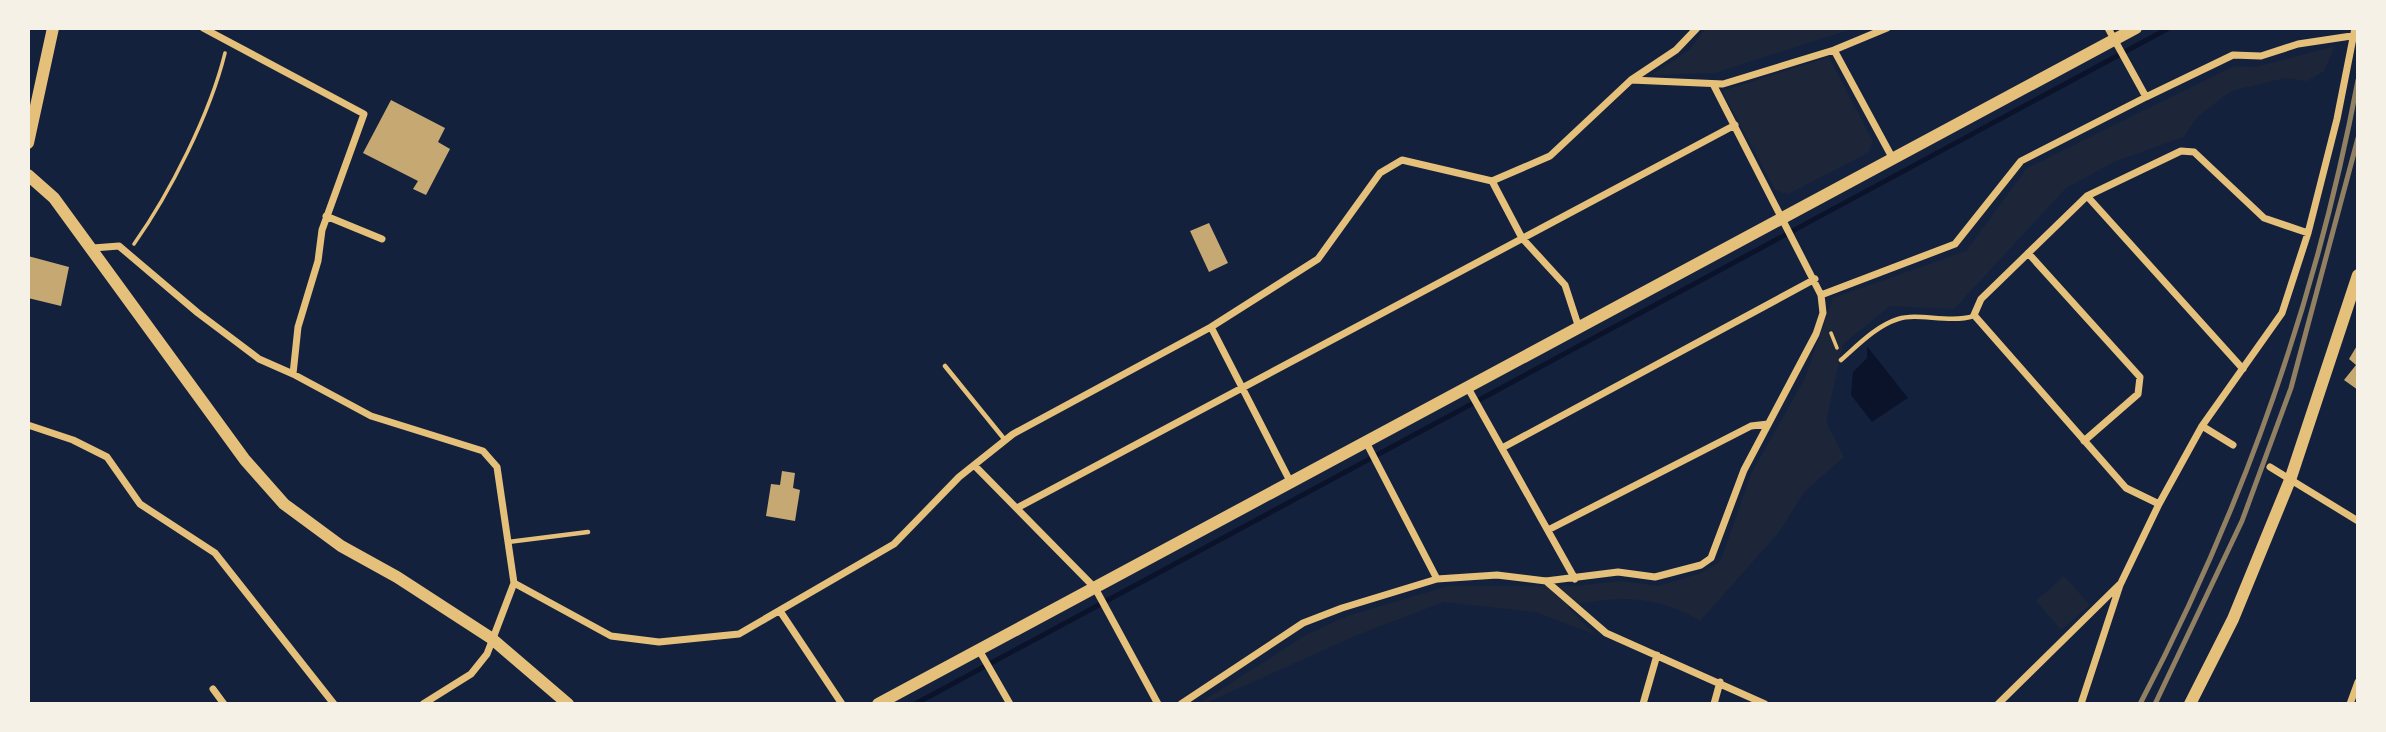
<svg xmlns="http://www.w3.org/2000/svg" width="2386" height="732" font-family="'Fira Sans Condensed',sans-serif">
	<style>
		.green { fill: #1d2539 }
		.water { fill: #0b132b }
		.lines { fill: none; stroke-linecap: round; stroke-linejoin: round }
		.stream { stroke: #0b132b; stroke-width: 5 }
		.building { fill: #c6a872 }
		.path { stroke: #e5c07b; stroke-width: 3.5 }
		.service { stroke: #e5c07b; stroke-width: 4.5 }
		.minor { stroke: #e5c07b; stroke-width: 7 }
		.tertiary { stroke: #e5c07b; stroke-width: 12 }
		.secondary { stroke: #e5c07b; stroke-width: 12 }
		.rail { stroke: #918062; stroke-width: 5 }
	</style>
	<rect width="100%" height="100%" fill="#14213d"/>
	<path class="green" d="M1706 28H1855L1714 73 1652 75 1689 50Z
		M2335 46 2324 71 2307 81 2285 78 2231 91 2197 117 2184 137 2116 161 2066 188 1954 309 1890 306 1843 344 1826 422 1844 457 1805 491 1779 532 1700 621C1657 594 1613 595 1567 607L1596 635 1536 612 1444 602 1357 635 1204 704H1198L1306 635 1347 616 1448 586H1575L1622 581 1658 586 1701 573 1720 562 1751 474 1805 378 1833 298 1966 251 2027 168 2234 66 2256 67Z
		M1829 57 1873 142 1868 153 1788 194 1775 190 1722 91Z
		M2064 576 2090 605 2061 630 2036 601Z"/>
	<path class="water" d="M1867 346 1908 398 1872 422 1851 395 1853 372 1867 358Z"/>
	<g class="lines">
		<path class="stream" d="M915 704 2169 28"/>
	</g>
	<path class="building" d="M391 100 445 128 438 142 450 149 426 195 413 189 418 181 363 153Z
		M1209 223 1228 263 1209 272 1190 231Z
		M28 256 69 267 61 306 28 298Z
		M2358 344V390L2344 380 2356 365 2349 359Z
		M782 471 795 473 793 488 800 490 795 521 766 516 771 484 780 485Z"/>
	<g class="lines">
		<path class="path" d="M134 244C170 193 210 114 225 53
			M1831 333 1837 348"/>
		<path class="service" d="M1841 360C1858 345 1876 326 1898 319 1919 312 1947 324 1974 316
			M945 366 1005 440
			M508 542 588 532"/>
		<path class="minor" d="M203 28 364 114 322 230 318 261 298 327 293 374
			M2108 28 2146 97
			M1834 50 1893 159
			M1631 80 1676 50 1697 28
			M1713 84 1821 295 1955 244 2021 161 2146 97 2233 55 2261 56 2298 44 2358 35
			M1492 181 1522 238 1565 285 1579 328
			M2087 196 2243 369
			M326 216 382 239
			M93 248 119 246 198 313 259 359 293 374 371 416 483 451 497 467 514 583 487 654 471 674 423 704
			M2028 253 2140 377 2138 394 2084 441
			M1211 327 1291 483
			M1468 388 1575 579
			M28 425 73 440 107 457 140 504 215 553 334 704
			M2202 426 2233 445
			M1366 442 1437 579
			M1502 448 1815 279
			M974 465 1095 588 1158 704
			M2270 467 2358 521
			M2159 504 2126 488 1974 315 1981 299 2087 196 2181 151 2194 152 2264 218 2308 233
			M1017 508 1735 125
			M1548 530 1751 426 1768 424
			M1546 581 1606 633 1765 704
			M514 583 611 636 659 642 739 634 894 544 959 477 1013 434 1211 327 1318 259 1380 173 1402 160 1492 181 1550 156 1631 80 1723 84 1834 50 1887 28
			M780 611 842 704
			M979 650 1010 704
			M213 689 224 704
			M1181 704 1303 623 1342 608 1437 579 1497 575 1546 581 1618 572 1655 577 1701 565 1711 558 1744 470 1816 334 1823 313 1821 295
			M1643 704 1657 655
			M1714 704 1720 682
			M1998 704 2119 585
			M2081 704 2120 585 2159 504 2202 426 2282 313 2308 233 2337 119 2355 28
			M2350 704 2358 682"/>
		<path class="tertiary" d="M28 175 54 198 245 460 284 504 341 546 397 577 491 638 568 704
			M878 704 2136 28
			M2190 704 2233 619 2290 480 2358 275"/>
		<path class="secondary" d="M28 143 53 28"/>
		<path class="rail" d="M2140 704C2243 508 2317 297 2358 80
			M2155 704 2242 521 2291 388 2358 138"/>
	</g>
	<rect width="2386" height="732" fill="none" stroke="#f6f1e7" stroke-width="60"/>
</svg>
